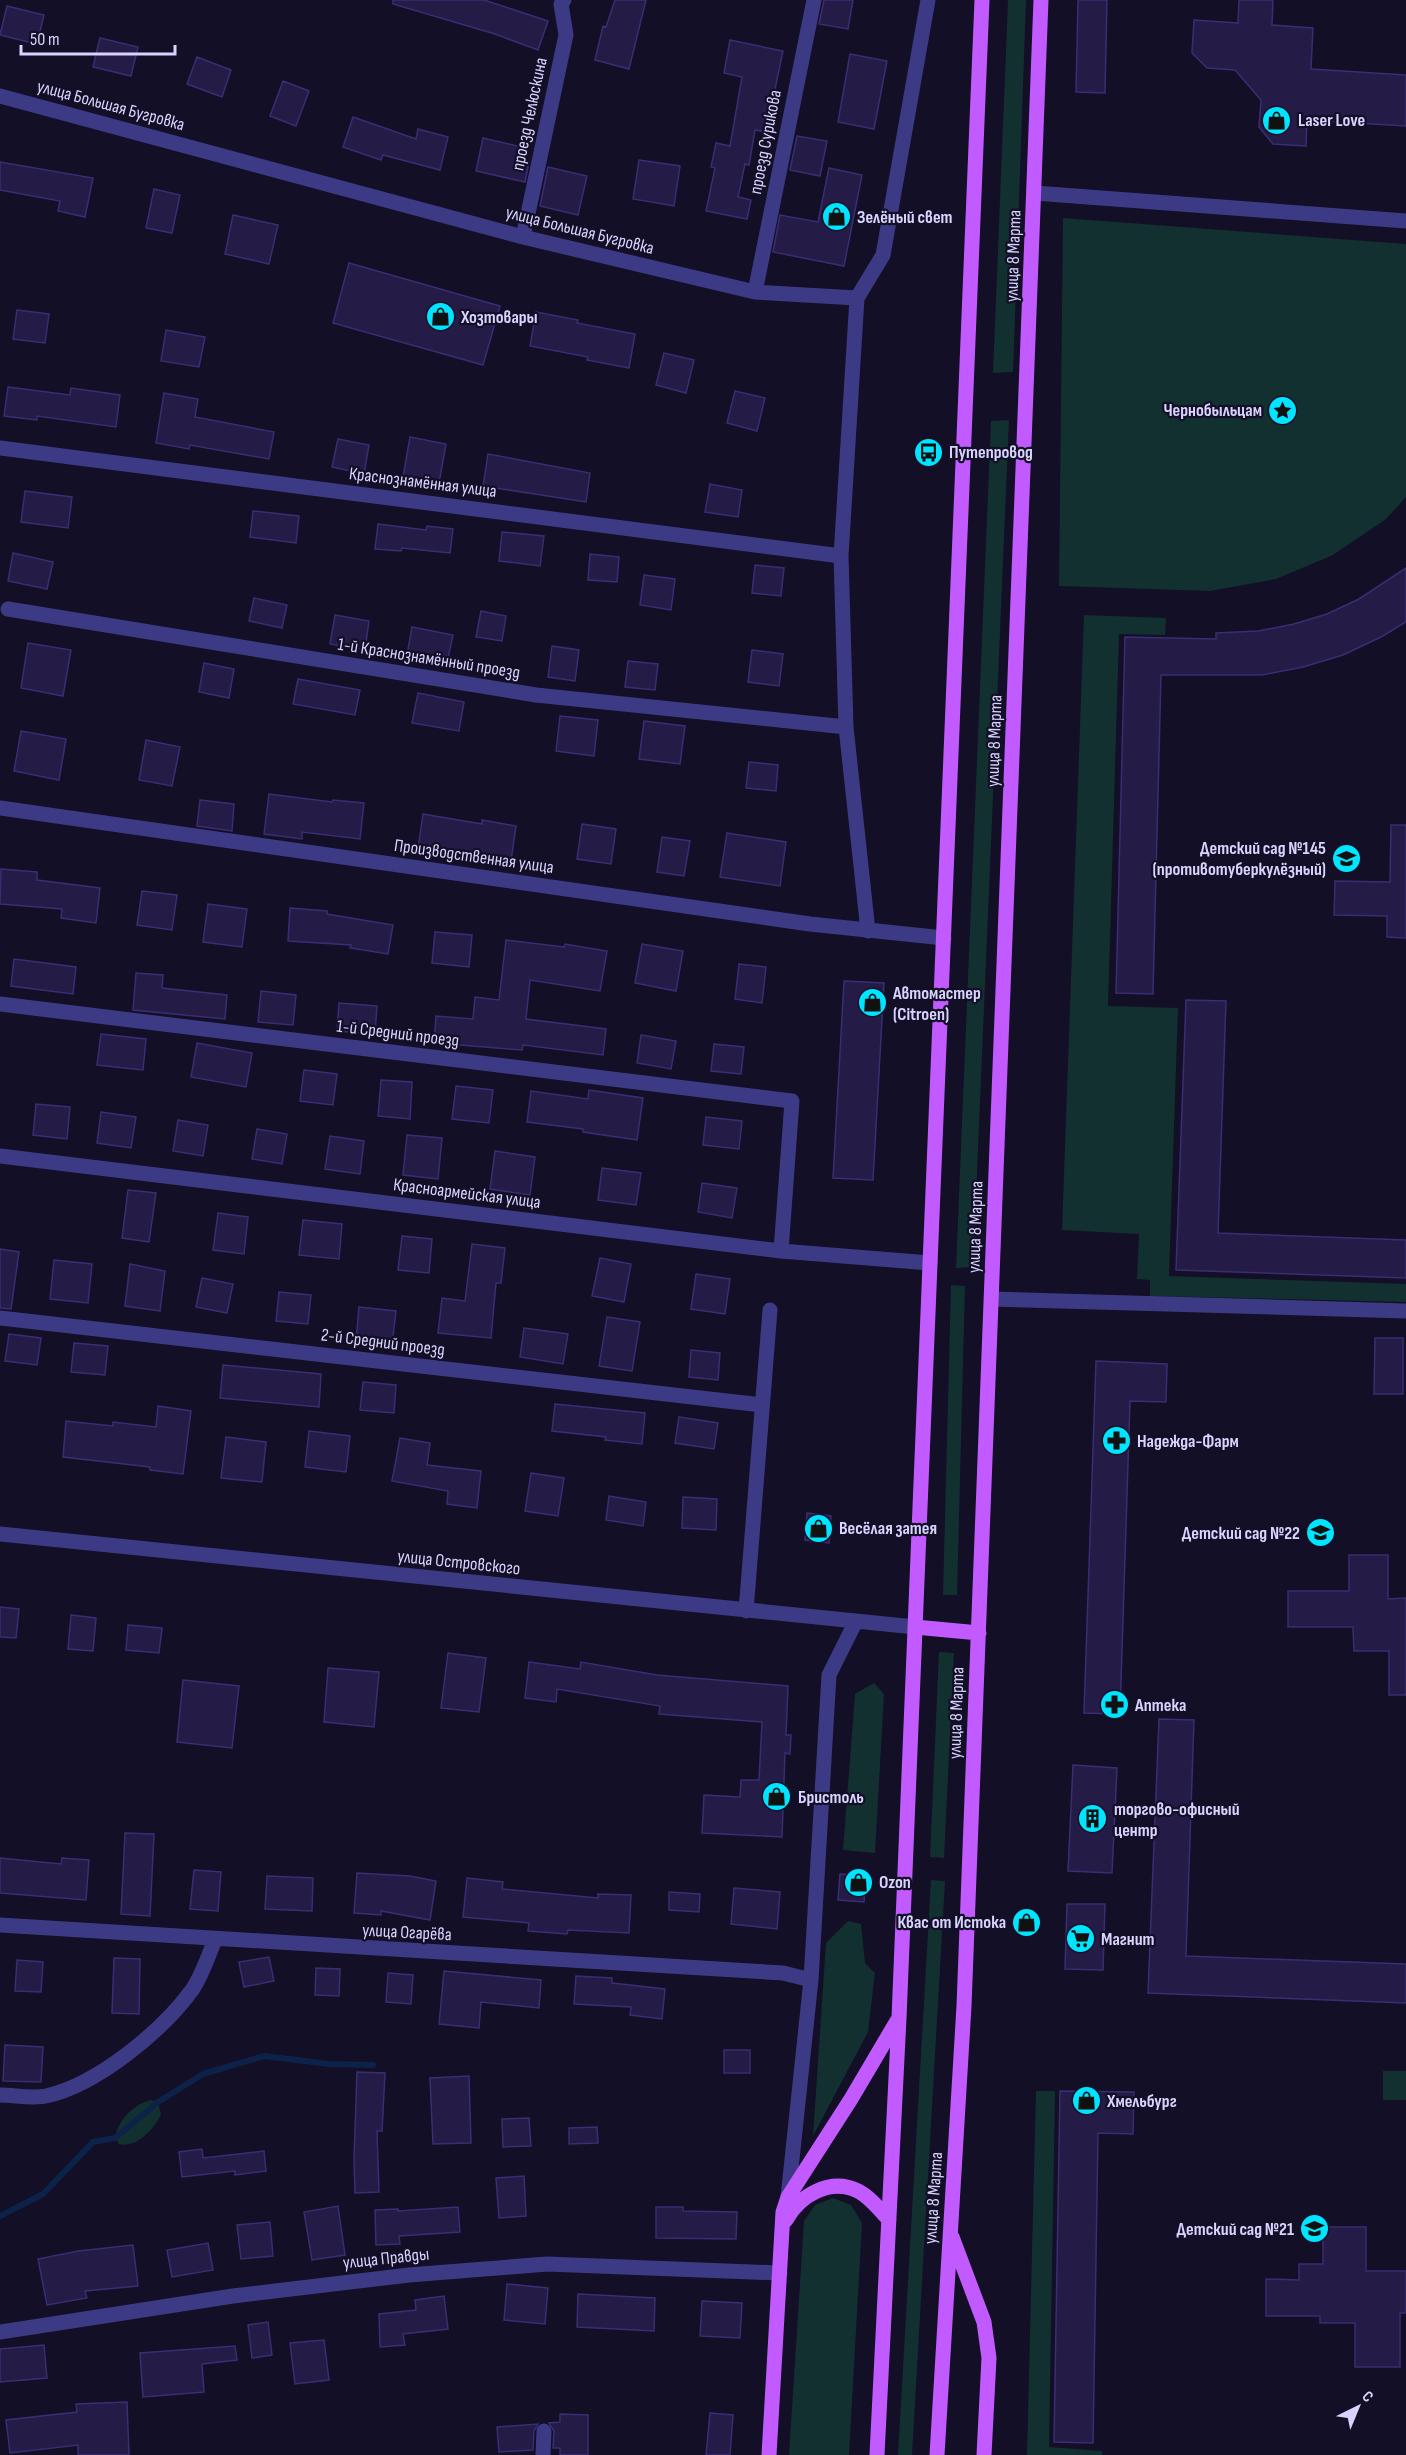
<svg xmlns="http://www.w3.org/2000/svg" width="1406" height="2455" font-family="'Sofia Sans Condensed',sans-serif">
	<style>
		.green { fill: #12302f }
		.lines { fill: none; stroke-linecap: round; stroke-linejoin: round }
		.stream { stroke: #0c2248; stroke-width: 6 }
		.building { fill: #241b47; stroke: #3b2d73; stroke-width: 1.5 }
		.minor { stroke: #3d3a85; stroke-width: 15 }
		.major { stroke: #c25bff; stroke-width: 15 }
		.labels { text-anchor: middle; stroke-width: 4.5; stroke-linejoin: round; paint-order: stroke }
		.street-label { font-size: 18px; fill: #d9d4ff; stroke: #130f26 }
		.poi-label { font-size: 18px; font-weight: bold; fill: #d9d4ff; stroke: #130f26; text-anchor: start }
	</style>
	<rect width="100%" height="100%" fill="#130f26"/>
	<path class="green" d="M1008 0H1026L1013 372 993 373Z
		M1063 218 1406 244V497L1386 519 1333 555 1276 579 1210 591 1059 586Z
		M1009 420 973 1267 956 1268 991 421Z
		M1084 615 1166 618 1165 635 1119 634 1108 1006 1178 1008 1169 1276 1406 1284V1302L1150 1296V1280L1137 1279 1139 1234 1062 1230Z
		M951 1285 965 1286 957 1595H943Z
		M939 1652 954 1653 944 1858 930 1857Z
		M874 1683 884 1694 875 1853 843 1850 855 1694Z
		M931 1880 945 1881 912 2455H898Z
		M848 1921 861 1924 865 1963 875 1973 868 2032 813 2136 826 1943Z
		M1383 2071H1406V2100H1383Z
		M1036 2091H1055L1049 2447 1102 2451V2455H1027Z
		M151 2100 158 2102 161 2115C154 2129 136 2149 119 2144L115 2138C118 2120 134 2104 151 2100Z
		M833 2198 851 2205 862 2223 849 2455H789L804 2221 815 2205Z"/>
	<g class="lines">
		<path class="stream" d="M0 2216 43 2194 93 2142 115 2138 158 2102 203 2074 264 2056 329 2064 373 2065"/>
	</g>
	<path class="building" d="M393 0H484L548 21 538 50 495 34 393 4Z
		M615 0H646L629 69 595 60 603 26 606 27Z
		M824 0H853L848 29 819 24Z
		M1078 0H1107L1105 93 1076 92Z
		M1239 0H1273L1272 25 1313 28 1311 69 1406 75V126L1307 120 1306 146 1273 144 1259 127 1261 100 1235 70 1207 68 1192 53 1194 20 1238 23Z
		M7 6 44 15 37 44 0 35Z
		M100 38 138 47 131 76 93 67Z
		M730 40 783 51 766 132 755 130 749 165 745 164 738 197 751 200 747 219 706 211 715 168 711 167 716 143 730 146 742 77 724 73Z
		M850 54 887 61 874 129 838 122Z
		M197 57 231 70 222 97 187 84Z
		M283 81 309 91 296 126 270 116Z
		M353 117 416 139 418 129 448 137 440 170 383 155 381 160 343 147Z
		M797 136 827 141 820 176 790 170Z
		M483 138 526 148 523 161 529 162 525 182 476 171Z
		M639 160 680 166 674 206 633 199Z
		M0 162 93 178 85 217 58 211 60 201 0 190Z
		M548 167 587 176 578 215 540 206Z
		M829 168 862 175 844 266 773 252 780 215 818 222Z
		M154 189 180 195 172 233 146 228Z
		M233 215 278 225 269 264 225 254Z
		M349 263 500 306 483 365 333 323Z
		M17 310 49 314 45 343 13 339Z
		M536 312 578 320 577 323 635 334 629 368 587 360 588 357 530 346Z
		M166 330 205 337 199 367 161 361Z
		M664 353 694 360 686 393 656 385Z
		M8 387 70 395 71 388 120 395 116 427 37 416V420L4 416Z
		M735 391 765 398 757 431 727 423Z
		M164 393 198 399 195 417 274 432 269 459 190 445 189 449 156 443Z
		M410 437 446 444 439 483 403 477Z
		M338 439 369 445 364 474 332 467Z
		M488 454 590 473 586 502 483 486Z
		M710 484 742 490 738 517 705 512Z
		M25 491 72 497 68 528 21 522Z
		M253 511 299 516 296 543 250 537Z
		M378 524 426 530 427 526 453 529 450 553 402 548 401 551 375 549Z
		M502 532 544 536 540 566 499 561Z
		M13 553 53 562 47 589 8 581Z
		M590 554 619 557 617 582 588 580Z
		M755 565 784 568 781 596 752 593Z
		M1406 568V622L1381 637 1343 655 1303 667 1262 675H1161L1153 994 1116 993 1125 637 1216 639V633L1258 631 1294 624 1327 614 1359 599Z
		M644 575 675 579 671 610 640 605Z
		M254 598 287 605 282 628 249 621Z
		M481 611 506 616 502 641 476 637Z
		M335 615 369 621 365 650 330 644Z
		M412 627 453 635 447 663 407 655Z
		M28 643 71 650 63 696 21 688Z
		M552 646 579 650 575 681 548 677Z
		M752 650 783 654 779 686 748 682Z
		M628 661 658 664 655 690 625 687Z
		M204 663 234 669 229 698 199 692Z
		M298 679 360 690 355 715 293 704Z
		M418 693 464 702 459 731 412 723Z
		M560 716 598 720 594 756 556 751Z
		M644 721 685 726 680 764 639 759Z
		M21 731 66 739 59 780 14 771Z
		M146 740 180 747 172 786 139 780Z
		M749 762 778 765 776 791 746 788Z
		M269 794 332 802 333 800 364 803 360 839 302 832V839L264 834Z
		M200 800 234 804 232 831 197 826Z
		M423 814 482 824V820L516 826 511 861 418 848Z
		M582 824 616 829 611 864 577 859Z
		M1391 825H1406V938L1387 937V916L1334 915 1335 881 1390 882Z
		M727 833 786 842 780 886 720 877Z
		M662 837 690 841 684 876 657 872Z
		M1 869 37 872V880L100 888 96 923 61 918 62 909 0 904Z
		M142 891 177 895 172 930 137 925Z
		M208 904 247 909 242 947 203 942Z
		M290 908 327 911V914L393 925 388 954 350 948 351 945 288 941Z
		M435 932 472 935 469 967 432 963Z
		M506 940 564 947 565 944 607 951 600 991 530 980 526 1019 606 1029 603 1055 523 1045 522 1050 434 1043 436 1016 473 1019 475 997 499 1000Z
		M642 944 683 951 676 991 635 983Z
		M14 959 76 967 73 994 11 986Z
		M739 964 766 967 762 1003 735 999Z
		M136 973 163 975 162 988 227 995 225 1019 133 1010Z
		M844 981 884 983 873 1180 833 1178Z
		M261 991 296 995 293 1025 258 1022Z
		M1186 1000 1226 1001 1218 1233 1406 1240V1278L1176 1270Z
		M339 1003 377 1006 375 1034 337 1031Z
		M101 1034 146 1039 143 1070 97 1065Z
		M641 1035 676 1041 671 1069 637 1063Z
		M197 1043 252 1053 246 1087 191 1077Z
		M714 1044 744 1047 741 1074 711 1071Z
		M304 1070 337 1074 333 1105 300 1101Z
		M381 1080 412 1082 410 1119 378 1116Z
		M456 1086 493 1090 489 1123 452 1119Z
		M589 1090 643 1098 637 1140 583 1132V1129L527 1122 531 1091 588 1099Z
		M36 1104 70 1107 67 1139 33 1135Z
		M101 1112 136 1117 131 1148 97 1143Z
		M706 1117 742 1121 739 1149 703 1145Z
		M178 1120 208 1125 203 1156 173 1151Z
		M257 1129 287 1134 282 1164 252 1159Z
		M407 1135 442 1138 438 1179 403 1175Z
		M330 1136 364 1141 360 1174 325 1169Z
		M495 1151 535 1157 530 1195 490 1189Z
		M602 1168 641 1173 636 1205 598 1200Z
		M702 1183 737 1188 732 1218 698 1212Z
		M128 1190 156 1193 149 1242 122 1238Z
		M218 1213 248 1217 244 1254 213 1250Z
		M303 1220 342 1224 339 1259 299 1255Z
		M402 1236 432 1239 429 1273 398 1270Z
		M472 1244 505 1248 501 1283H496L491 1338 438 1333 442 1298 465 1301Z
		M0 1249 19 1252 11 1309 0 1308Z
		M600 1258 631 1264 624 1302 592 1296Z
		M54 1260 92 1264 88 1303 50 1299Z
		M130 1264 165 1271 160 1311 125 1306Z
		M696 1274 730 1279 725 1314 691 1309Z
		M202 1278 233 1284 227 1313 196 1307Z
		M279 1292 311 1295 308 1324 276 1321Z
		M359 1307 396 1311 392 1345 356 1341Z
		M607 1317 640 1322 632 1371 599 1366Z
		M524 1328 568 1334 563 1364 520 1357Z
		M9 1334 41 1338 37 1365 5 1361Z
		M1375 1338H1403V1394H1374Z
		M74 1343 108 1346 105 1375 71 1372Z
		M691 1350 720 1353 718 1380 689 1377Z
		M1096 1361 1167 1364 1166 1402 1130 1401 1120 1714 1084 1713Z
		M223 1365 321 1374 319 1407 220 1398Z
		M363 1382 396 1385 394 1413 360 1410Z
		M555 1404 645 1413 642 1444 605 1440 606 1437 552 1431Z
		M158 1406 191 1411 183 1474 150 1470V1467L63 1457 66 1421 113 1426V1422L156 1427Z
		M679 1417 718 1423 714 1449 675 1443Z
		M309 1431 350 1436 346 1472 305 1467Z
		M226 1437 266 1442 262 1482 221 1478Z
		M400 1438 430 1443 427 1465 481 1471 477 1508 447 1504 448 1491 392 1481Z
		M531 1473 564 1478 558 1516 525 1511Z
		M609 1496 646 1502 643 1526 606 1520Z
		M683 1497 717 1499 716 1530 682 1528Z
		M807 1513 831 1516 829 1543 805 1540Z
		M1349 1555H1388V1599L1406 1598V1695H1389V1651H1354L1353 1627H1288V1591H1349Z
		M0 1607 19 1609 16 1638 0 1637Z
		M71 1615 96 1618 93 1651 68 1649Z
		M128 1625 162 1628 159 1653 126 1650Z
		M448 1653 486 1658 479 1712 441 1708Z
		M529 1662 580 1669 581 1662 657 1675 788 1686 786 1735H791L790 1754 785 1753 782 1837 702 1833 704 1795 740 1797 741 1780H759L762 1722 659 1714 660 1706 557 1689 556 1702 525 1698Z
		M328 1668 379 1672 374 1727 324 1722Z
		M183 1680 239 1686 232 1748 177 1742Z
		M1159 1719 1194 1720 1186 1956 1406 1964V2003L1148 1993Z
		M1073 1765 1117 1768 1112 1873 1068 1871Z
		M125 1833 154 1834 150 1916 121 1914Z
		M0 1858 61 1864 62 1858 89 1860 86 1900 0 1893Z
		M194 1870 221 1872 218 1911 190 1909Z
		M357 1873 410 1876 436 1881 430 1920 381 1911V1915L354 1913Z
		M840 1874 866 1876 864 1902 838 1900Z
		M267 1876 313 1878 312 1911 265 1909Z
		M467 1878 503 1882 502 1889 598 1898V1894L631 1895 629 1933 568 1930 567 1934 528 1931 529 1923 463 1917Z
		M734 1888 780 1892 777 1929 731 1924Z
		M669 1892 700 1894 699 1912 669 1910Z
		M1067 1904H1105L1103 1970 1065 1969Z
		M269 1957 274 1981 244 1987 239 1962Z
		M114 1958 140 1959 139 2014 112 2013Z
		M17 1960 43 1962 41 1992 15 1991Z
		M316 1968 340 1969 339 1996 315 1995Z
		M444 1971 541 1980 539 2008 481 2002 479 2028 439 2024Z
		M388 1973 413 1975 411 2004 386 2002Z
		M576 1976 612 1978V1983L665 1989 662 2019 630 2015 631 2007 574 2004Z
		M5 2045 43 2047 41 2082 3 2081Z
		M724 2050H750V2073H724Z
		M357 2072 385 2073 382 2131H377L379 2192 355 2193 354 2159Z
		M469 2076 471 2143 433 2144 430 2078Z
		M1060 2091 1134 2092 1133 2134 1098 2133 1093 2443 1054 2442Z
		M529 2118 531 2146 503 2147 502 2119Z
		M597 2127 598 2143 569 2144V2128Z
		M202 2149 203 2158 264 2151 266 2171 235 2175V2171L182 2177 179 2152Z
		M524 2176 526 2216 499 2218 496 2178Z
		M338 2206 345 2255 312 2260 304 2212Z
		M458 2207 460 2232 399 2236 400 2244 376 2245 375 2210 398 2209V2211Z
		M656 2207H683V2211L737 2212 736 2239 656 2238Z
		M270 2222 273 2256 241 2259 237 2225Z
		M1323 2227H1366V2271H1406V2313H1400V2367H1355V2323H1320V2316H1266V2279L1299 2280V2264H1323Z
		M208 2243 213 2270 172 2277 167 2250Z
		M133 2245 138 2286 85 2291 87 2298 47 2305 38 2259 78 2251Z
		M507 2284 548 2288 545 2324 504 2320Z
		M578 2294 655 2298 654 2331 577 2327Z
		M444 2296 448 2329 403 2334 405 2345 380 2347 379 2314 416 2310 415 2300Z
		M702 2301 742 2303 740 2338 700 2336Z
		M268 2322 272 2355 252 2358 248 2325Z
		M324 2340 329 2380 295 2384 290 2343Z
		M44 2345 47 2378 0 2382V2349Z
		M235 2346 237 2360 202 2364 204 2392 143 2397 140 2353Z
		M127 2402 129 2455H78V2445L10 2453 6 2420 77 2412 76 2404Z
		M710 2413 733 2415 730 2455H706Z
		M560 2414 588 2415V2455H560V2448H553L554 2431 549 2423 560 2422Z
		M538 2424 534 2431 533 2450 499 2452 497 2427Z"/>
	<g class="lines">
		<path class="minor" d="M0 96 523 237 755 292 857 298 883 255 928 0
			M1035 193 1406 221
			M523 237 566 35 561 4 564 0
			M755 292 814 0
			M857 298 841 556 846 727 868 931
			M0 448 841 556
			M8 609 536 695 846 727
			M0 808 810 924 944 938
			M0 1004 792 1101 781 1251
			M0 1156 781 1251 930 1263
			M992 1299 1406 1311
			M0 1318 762 1405
			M0 1534 915 1627
			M746 1611 770 1310
			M0 1925 783 1973 811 1980
			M0 2095C14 2095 32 2099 46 2096 97 2085 162 2031 192 1990 202 1976 208 1956 215 1940
			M788 2197 811 1980 829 1675 856 1621
			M0 2332 233 2296 409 2275 547 2264 780 2273
			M543 2455 544 2431"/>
		<path class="major" d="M915 1627 979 1633
			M786 2220C799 2196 830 2177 858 2191 870 2197 880 2210 889 2220
			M952 2237 984 2322 989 2358 984 2455
			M769 2455 783 2212 788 2197 851 2099 897 2021
			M877 2455 899 2018 982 0
			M937 2455 964 2006 1041 0"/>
	</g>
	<defs>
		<symbol id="shop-disc" viewBox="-11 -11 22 22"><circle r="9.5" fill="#00e5ff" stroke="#130f26"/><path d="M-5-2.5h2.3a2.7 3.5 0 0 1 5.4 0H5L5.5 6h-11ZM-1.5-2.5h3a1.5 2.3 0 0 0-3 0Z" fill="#111"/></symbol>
		<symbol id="sight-disc" viewBox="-11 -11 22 22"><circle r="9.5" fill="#00e5ff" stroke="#130f26"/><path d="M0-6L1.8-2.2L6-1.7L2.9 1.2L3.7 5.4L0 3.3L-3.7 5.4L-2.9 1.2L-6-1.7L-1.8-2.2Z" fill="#111"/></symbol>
		<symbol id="bus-disc" viewBox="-11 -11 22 22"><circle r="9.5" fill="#00e5ff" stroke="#130f26"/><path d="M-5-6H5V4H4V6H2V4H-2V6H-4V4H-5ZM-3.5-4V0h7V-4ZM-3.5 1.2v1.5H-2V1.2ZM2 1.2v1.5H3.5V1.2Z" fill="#111"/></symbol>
		<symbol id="school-disc" viewBox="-11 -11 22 22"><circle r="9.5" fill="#00e5ff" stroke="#130f26"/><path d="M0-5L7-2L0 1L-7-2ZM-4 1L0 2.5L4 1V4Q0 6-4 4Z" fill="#111"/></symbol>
		<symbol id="pharmacy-disc" viewBox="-11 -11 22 22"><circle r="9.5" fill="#00e5ff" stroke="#130f26"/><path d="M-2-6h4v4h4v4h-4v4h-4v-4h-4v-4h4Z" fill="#111"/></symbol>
		<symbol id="building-disc" viewBox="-11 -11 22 22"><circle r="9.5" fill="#00e5ff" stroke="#130f26"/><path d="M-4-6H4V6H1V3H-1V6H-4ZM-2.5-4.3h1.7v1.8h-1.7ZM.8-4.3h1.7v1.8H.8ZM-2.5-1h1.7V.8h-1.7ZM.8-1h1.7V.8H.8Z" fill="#111"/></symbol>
		<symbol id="supermarket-disc" viewBox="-11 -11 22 22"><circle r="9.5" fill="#00e5ff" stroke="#130f26"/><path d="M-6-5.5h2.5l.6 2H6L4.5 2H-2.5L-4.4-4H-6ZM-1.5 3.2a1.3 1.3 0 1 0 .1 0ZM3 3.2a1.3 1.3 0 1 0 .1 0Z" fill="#111"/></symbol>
	</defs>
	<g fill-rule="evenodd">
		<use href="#shop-disc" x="1260" y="104" width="33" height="33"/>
		<use href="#shop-disc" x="820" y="200" width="33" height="33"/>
		<use href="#shop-disc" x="424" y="300" width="33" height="33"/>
		<use href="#sight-disc" x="1266" y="394" width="33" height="33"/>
		<use href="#bus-disc" x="912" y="436" width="33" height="33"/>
		<use href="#school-disc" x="1330" y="842" width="33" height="33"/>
		<use href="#shop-disc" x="856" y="986" width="33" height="33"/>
		<use href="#pharmacy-disc" x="1100" y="1424" width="33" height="33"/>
		<use href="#shop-disc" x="802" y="1512" width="33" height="33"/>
		<use href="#school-disc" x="1304" y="1516" width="33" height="33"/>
		<use href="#pharmacy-disc" x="1098" y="1688" width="33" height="33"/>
		<use href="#shop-disc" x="760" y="1780" width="33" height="33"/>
		<use href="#building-disc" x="1076" y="1802" width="33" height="33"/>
		<use href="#shop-disc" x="842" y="1866" width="33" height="33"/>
		<use href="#shop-disc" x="1010" y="1906" width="33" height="33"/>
		<use href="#supermarket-disc" x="1064" y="1922" width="33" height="33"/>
		<use href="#shop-disc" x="1070" y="2084" width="33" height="33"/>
		<use href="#school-disc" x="1298" y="2212" width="33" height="33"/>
	</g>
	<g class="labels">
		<g class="street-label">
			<text transform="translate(111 105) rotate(15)" y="6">улица Большая Бугровка</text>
			<text transform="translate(529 114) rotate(-78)" y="6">проезд Челюскина</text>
			<text transform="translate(765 142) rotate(-79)" y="6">проезд Сурикова</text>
			<text transform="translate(580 230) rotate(14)" y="6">улица Большая Бугровка</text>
			<text transform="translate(1013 256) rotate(-88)" y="6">улица 8 Марта</text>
			<text transform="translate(423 482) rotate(7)" y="6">Краснознамённая улица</text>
			<text transform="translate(429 658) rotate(9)" y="6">1-й Краснознамённый проезд</text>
			<text transform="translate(994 741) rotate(-88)" y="6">улица 8 Марта</text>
			<text transform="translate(474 856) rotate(8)" y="6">Производственная улица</text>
			<text transform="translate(398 1033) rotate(7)" y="6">1-й Средний проезд</text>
			<text transform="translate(467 1193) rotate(7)" y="6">Красноармейская улица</text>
			<text transform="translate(975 1227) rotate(-88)" y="6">улица 8 Марта</text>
			<text transform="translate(383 1342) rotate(7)" y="6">2-й Средний проезд</text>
			<text transform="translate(459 1562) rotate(6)" y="6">улица Островского</text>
			<text transform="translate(956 1713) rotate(-88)" y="6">улица 8 Марта</text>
			<text transform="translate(407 1932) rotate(3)" y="6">улица Огарёва</text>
			<text transform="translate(933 2198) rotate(-86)" y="6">улица 8 Марта</text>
			<text transform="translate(386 2258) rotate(-6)" y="6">улица Правды</text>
		</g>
		<g class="poi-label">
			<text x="1298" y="126">Laser Love</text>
			<text x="857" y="223">Зелёный свет</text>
			<text x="461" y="323">Хозтовары</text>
			<text x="1262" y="416" text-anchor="end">Чернобыльцам</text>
			<text x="949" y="458">Путепровод</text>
			<text x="1326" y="854" text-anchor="end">Детский сад №145<tspan x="1326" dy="21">(противотуберкулёзный)</tspan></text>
			<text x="893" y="999">Автомастер<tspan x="893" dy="21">(Citroen)</tspan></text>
			<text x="1137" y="1447">Надежда-Фарм</text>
			<text x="839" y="1534">Весёлая затея</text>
			<text x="1300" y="1539" text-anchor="end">Детский сад №22</text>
			<text x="1135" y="1711">Аптека</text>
			<text x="798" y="1803">Бристоль</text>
			<text x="1114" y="1815">торгово-офисный<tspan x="1114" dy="21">центр</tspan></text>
			<text x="879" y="1888">Ozon</text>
			<text x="1006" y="1928" text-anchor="end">Квас от Истока</text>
			<text x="1101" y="1945">Магнит</text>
			<text x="1107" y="2107">Хмельбург</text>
			<text x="1294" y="2235" text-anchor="end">Детский сад №21</text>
		</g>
	</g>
	<g transform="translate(1358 2407) rotate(43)" stroke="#130f26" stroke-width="4.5" paint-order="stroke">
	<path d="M0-4.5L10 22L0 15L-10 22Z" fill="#d9d4ff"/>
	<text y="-9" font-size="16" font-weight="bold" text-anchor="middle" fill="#d9d4ff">С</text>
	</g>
	<path d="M21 45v9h154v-9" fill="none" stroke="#d9d4ff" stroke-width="3"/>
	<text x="30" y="45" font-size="18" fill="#d9d4ff" stroke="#130f26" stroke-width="4.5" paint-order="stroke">50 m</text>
</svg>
